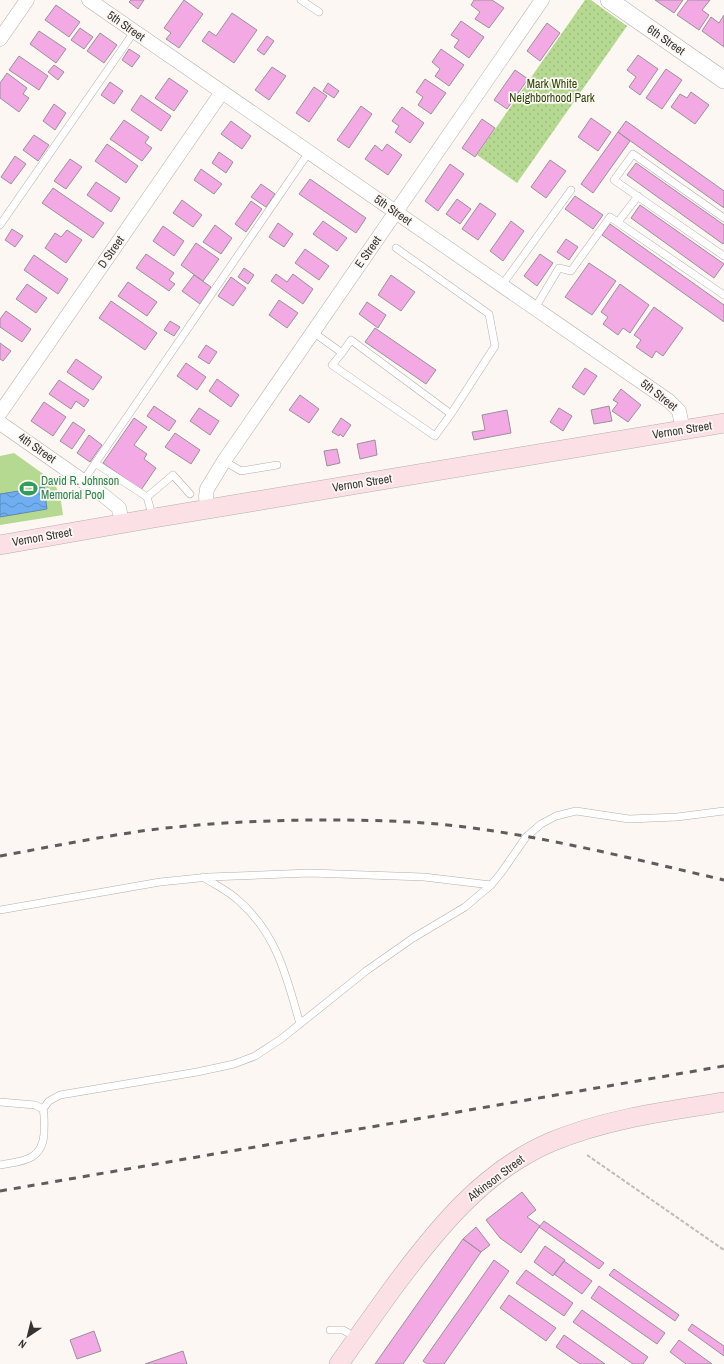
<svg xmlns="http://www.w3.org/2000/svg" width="724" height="1364" font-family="'Archivo Narrow',sans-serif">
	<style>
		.grass { fill: #b6d991 }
		.park { fill: url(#park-dots) }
		.water { fill: url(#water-waves); stroke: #5e89b7 }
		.building { fill: #f3a9e4; stroke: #989397 }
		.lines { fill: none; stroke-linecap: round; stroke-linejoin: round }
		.service-casing { stroke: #b3afab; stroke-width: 8 }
		.minor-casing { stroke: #b3afab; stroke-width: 15 }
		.tertiary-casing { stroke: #b3afab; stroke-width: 18 }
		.secondary-casing { stroke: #b3afab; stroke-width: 20 }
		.path { stroke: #bebab6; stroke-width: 2; stroke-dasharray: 4 2; stroke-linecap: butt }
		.service { stroke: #fff; stroke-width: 7 }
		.minor { stroke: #fff; stroke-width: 14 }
		.tertiary { stroke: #fff; stroke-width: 17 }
		.secondary { stroke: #fbe0e5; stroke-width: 19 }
		.rail { stroke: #5f5d5a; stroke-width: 3; stroke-dasharray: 7 7; stroke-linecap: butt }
		.labels { text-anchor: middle; stroke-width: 3.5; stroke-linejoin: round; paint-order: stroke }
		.street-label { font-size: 12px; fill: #363432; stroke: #fcf7f3 }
		.park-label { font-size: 12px; fill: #2c4408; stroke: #fcf7f3 }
		.leisure-label { font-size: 12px; fill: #27864d; stroke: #fcf7f3; text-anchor: start }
	</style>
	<defs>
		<pattern id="park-dots" width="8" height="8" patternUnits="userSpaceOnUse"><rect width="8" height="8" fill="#b6d991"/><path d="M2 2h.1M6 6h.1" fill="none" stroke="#9dbb7e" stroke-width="1.8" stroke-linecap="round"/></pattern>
		<pattern id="water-waves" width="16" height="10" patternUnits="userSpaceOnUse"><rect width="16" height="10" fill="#6faef0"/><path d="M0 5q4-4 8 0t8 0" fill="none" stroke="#5c8ec3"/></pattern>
	</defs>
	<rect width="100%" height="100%" fill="#fcf7f3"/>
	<path class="grass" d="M14 453 53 481 60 495 63 515 0 525V456Z"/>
	<path class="park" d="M585 0H591L627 26 517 183 477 155Z"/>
	<path class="water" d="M44 487 47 509 0 517V494Z"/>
	<path class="building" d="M131 0H144L138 9 129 2Z
		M184 0 203 14 179 48 166 39 171 33 164 28Z
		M474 0H492L504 8 489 28 475 19 480 12 471 5Z
		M655 0H683L674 13Z
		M688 0H710L702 10 709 15 699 30 677 15Z
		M56 5 80 22 69 37 45 20Z
		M232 13 257 30 234 63 202 41 209 31 216 36Z
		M724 15V47L702 31 711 17 719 23Z
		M461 21 484 37 469 58 454 47 459 40 451 35Z
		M547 23 560 33 540 61 527 51Z
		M80 28 93 37 84 49 71 40Z
		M39 31 66 49 56 63 30 44Z
		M100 33 117 45 104 63 87 51Z
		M267 36 274 41 264 55 257 50Z
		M129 49 140 56 132 67 122 60Z
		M441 49 464 65 449 86 435 76 440 69 432 62Z
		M638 55 658 69 640 95 629 87 636 77 627 70Z
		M19 56 48 76 39 90 9 70Z
		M54 65 64 72 58 80 48 72Z
		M272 67 286 76 269 100 255 90Z
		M666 69 682 80 662 109 646 98Z
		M515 70 528 79 507 109 494 100Z
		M7 73 27 88 23 94 29 98 19 112 0 98V83Z
		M169 78 188 91 174 111 155 98Z
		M425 79 446 93 431 114 418 105 423 97 416 92Z
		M110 82 123 91 114 104 101 95Z
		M328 83 339 91 334 98 323 91Z
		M314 87 327 96 309 122 296 113Z
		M691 92 709 105 695 124 671 107 680 94 687 98Z
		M141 95 171 116 161 131 131 110Z
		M54 104 66 113 55 130 43 121Z
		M361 106 372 114 349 148 337 140Z
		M402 107 424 123 410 143 395 132 399 126 392 121Z
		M591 118 611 132 598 151 578 137Z
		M482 119 495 128 475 157 462 148Z
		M124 120 149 137 145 143 152 148 142 161 110 139Z
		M231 121 251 136 242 149 221 134Z
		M626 121 724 191V208L618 132Z
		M618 132 630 141 593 193 581 184Z
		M34 135 49 145 38 161 23 150Z
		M107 144 138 166 126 183 95 161Z
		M387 144 402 155 388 175 365 159 375 145 382 151Z
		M219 152 233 162 226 173 212 163Z
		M15 156 26 164 11 184 1 177Z
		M70 159 82 167 66 189 54 181Z
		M550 160 566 171 546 198 531 187Z
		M636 163 724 225V242L723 244 627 175Z
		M450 164 464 174 438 211 425 201Z
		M201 169 222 184 214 194 194 180Z
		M310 179 366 218 356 233 299 194Z
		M96 182 120 198 111 212 87 195Z
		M261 184 275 194 266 207 251 197Z
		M53 188 104 223 93 238 42 203Z
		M575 196 603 215 593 229 565 209Z
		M457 199 471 209 460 224 446 214Z
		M182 200 202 215 193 227 173 213Z
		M251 201 262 209 246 232 235 224Z
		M480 203 496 214 478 240 462 229Z
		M640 205 724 264 714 278 631 218Z
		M323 221 347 238 337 251 313 234Z
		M511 221 524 231 503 261 490 251Z
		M278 223 293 234 284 247 269 237Z
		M610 224 724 305V322L602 235Z
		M215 225 232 238 221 254 203 242Z
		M163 226 184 241 174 256 153 241Z
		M12 229 23 236 15 247 5 240Z
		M67 230 82 240 66 263 45 248 55 233 61 237Z
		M566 239 578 247 569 260 557 252Z
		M196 243 219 259 203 281 181 265Z
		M305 249 329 266 319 280 295 263Z
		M146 254 174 273 169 280 175 284 169 291 136 268Z
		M540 254 553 263 537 286 524 276Z
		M34 255 68 279 58 294 24 270Z
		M589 263 616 281 592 315 565 297Z
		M244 268 254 275 248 284 238 277Z
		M276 274 287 282 293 274 313 289 303 304 271 281Z
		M194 275 211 287 200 304 182 291Z
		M391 275 415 292 401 311 378 295Z
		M231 277 246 288 233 306 218 296Z
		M128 282 157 302 147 316 118 296Z
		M27 284 47 298 36 313 16 299Z
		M620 284 649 305 630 333 623 328 618 335 603 324 608 317 601 312Z
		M279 300 298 313 287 328 269 315Z
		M111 301 157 333 145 350 99 318Z
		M367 302 386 315 378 328 359 314Z
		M654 307 683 328 663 356 656 351 652 358 636 347 641 340 634 335Z
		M6 311 31 329 22 342 0 327V319Z
		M170 321 180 327 174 336 164 330Z
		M375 328 436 370 426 384 365 342Z
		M0 343 11 351 3 361 0 359Z
		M206 345 217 352 209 364 198 357Z
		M76 359 102 377 93 390 67 372Z
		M186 363 206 377 197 390 177 376Z
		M585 368 597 376 584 395 572 387Z
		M217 379 239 395 231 407 209 391Z
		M59 380 89 400 84 407 76 401 71 409 49 394Z
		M621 389 641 405 628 422 612 411 618 403 613 400Z
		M300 395 319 409 309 423 289 410Z
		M44 402 66 417 53 436 31 421Z
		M154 406 176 421 169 431 147 416Z
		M609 406 612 421 594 424 591 410Z
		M199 408 219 421 210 435 190 421Z
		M559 408 572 416 563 431 550 422Z
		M507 410 511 433 474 440 472 432 485 430 482 415Z
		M134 418 147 427 134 445 147 454 144 459 156 468 141 490 103 463Z
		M341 418 351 425 343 437 340 434 339 436 332 432Z
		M73 422 85 430 72 449 60 441Z
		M175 433 200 450 191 464 165 447Z
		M89 435 102 445 90 462 77 453Z
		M375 440 377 455 360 459 357 444Z
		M337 449 340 463 327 466 324 451Z
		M522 1192 536 1210 527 1217 540 1226 521 1253 500 1238 486 1220Z
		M544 1221 604 1263 599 1269 539 1227Z
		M476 1227 490 1245 481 1252 463 1239Z
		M463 1239 481 1252 403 1364H375Z
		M545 1246 565 1260 553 1276 534 1262Z
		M494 1260 509 1271 444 1364H427L423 1361Z
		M564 1261 592 1281 582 1294 554 1274Z
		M614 1269 679 1315 675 1321 609 1275Z
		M526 1270 573 1303 564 1316 516 1283Z
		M599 1286 665 1333 657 1344 591 1298Z
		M509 1295 556 1328 546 1341 500 1308Z
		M582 1310 648 1357 643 1364H633L573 1322Z
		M692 1324 724 1346V1356L688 1330Z
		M94 1331 101 1351 77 1359 70 1340Z
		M564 1335 605 1364H580L556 1347Z
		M679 1340 712 1364H686L670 1352Z
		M183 1351 187 1364H145Z"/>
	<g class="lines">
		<defs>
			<path id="service" d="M301 0 319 12
				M724 218 633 154 614 180 724 256
				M618 222 638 196
				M0 225 134 32
				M396 248 489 314 495 346 451 414
				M502 285 571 190
				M535 308 559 268 571 271 610 217 724 295
				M313 332 342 353 351 340 451 414 435 436 332 365 342 353
				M224 461 241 471 277 465
				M95 463 147 497 153 518
				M83 481 309 152
				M147 497 173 475 190 494
				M203 877C215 885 229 891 239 901 277 934 287 978 300 1024
				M0 910 160 882 209 877 310 873 424 877 491 885
				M0 1102 35 1105 43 1109C45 1117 44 1126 44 1134 42 1161 22 1161 0 1165
				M43 1109 49 1101 60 1095 197 1072 234 1064 255 1056 281 1039 366 971 413 938 465 907 491 885 501 873 526 837 541 824 556 816 576 811 629 819 677 817 724 811
				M330 1330H343L357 1338"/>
			<path id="minor" d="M89 0 669 401 679 411 683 430
				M0 39 27 0
				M0 413 222 92
				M0 423 103 495 119 508 122 523
				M207 509 206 496 207 489 224 461 542 0"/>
			<path id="tertiary" d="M609 0 724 80"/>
			<path id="secondary" d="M0 545 154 518 724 423
				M339 1364C357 1338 375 1313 393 1288 436 1230 483 1171 551 1142 606 1119 666 1111 724 1102"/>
		</defs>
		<use href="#service" class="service-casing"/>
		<use href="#minor" class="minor-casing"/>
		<use href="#tertiary" class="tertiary-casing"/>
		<use href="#secondary" class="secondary-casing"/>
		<path class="path" d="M587 1155 724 1250"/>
		<use href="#service" class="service"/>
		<use href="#minor" class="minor"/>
		<use href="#tertiary" class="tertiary"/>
		<use href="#secondary" class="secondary"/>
		<path class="rail" d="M0 856C49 847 99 837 149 830 207 823 266 820 325 820 371 820 418 821 465 827 552 838 638 860 724 880
			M0 1191 724 1066"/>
	</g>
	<defs>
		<symbol id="stadium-bare" viewBox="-9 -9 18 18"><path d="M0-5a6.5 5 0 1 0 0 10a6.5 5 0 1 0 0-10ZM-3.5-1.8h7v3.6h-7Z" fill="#2e9e5b" stroke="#fcf7f3" stroke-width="2.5" paint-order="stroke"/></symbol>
	</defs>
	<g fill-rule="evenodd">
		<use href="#stadium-bare" x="16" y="476" width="25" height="25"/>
	</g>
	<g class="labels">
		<g class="street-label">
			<text transform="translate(126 26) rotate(35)" y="4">5th Street</text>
			<text transform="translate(666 40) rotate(35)" y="4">6th Street</text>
			<text transform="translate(393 210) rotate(35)" y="4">5th Street</text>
			<text transform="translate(111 252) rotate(-55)" y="4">D Street</text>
			<text transform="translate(368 252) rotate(-55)" y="4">E Street</text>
			<text transform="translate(659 395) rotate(38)" y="4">5th Street</text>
			<text transform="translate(682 430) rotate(-9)" y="4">Vernon Street</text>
			<text transform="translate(37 448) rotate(35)" y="4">4th Street</text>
			<text transform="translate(362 483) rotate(-9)" y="4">Vernon Street</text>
			<text transform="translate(42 537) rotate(-10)" y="4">Vernon Street</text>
			<text transform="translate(496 1178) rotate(-37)" y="4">Atkinson Street</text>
		</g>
		<g class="park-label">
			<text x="552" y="88">Mark White<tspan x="552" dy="14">Neighborhood Park</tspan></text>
		</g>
		<g class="leisure-label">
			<text x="41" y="485">David R. Johnson<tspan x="41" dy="14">Memorial Pool</tspan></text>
		</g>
	</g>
	<g transform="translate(28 1336) rotate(215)" stroke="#fcf7f3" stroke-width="3" paint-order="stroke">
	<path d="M0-3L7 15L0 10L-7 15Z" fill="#363432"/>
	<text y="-6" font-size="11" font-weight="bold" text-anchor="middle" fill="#363432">N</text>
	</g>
</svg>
